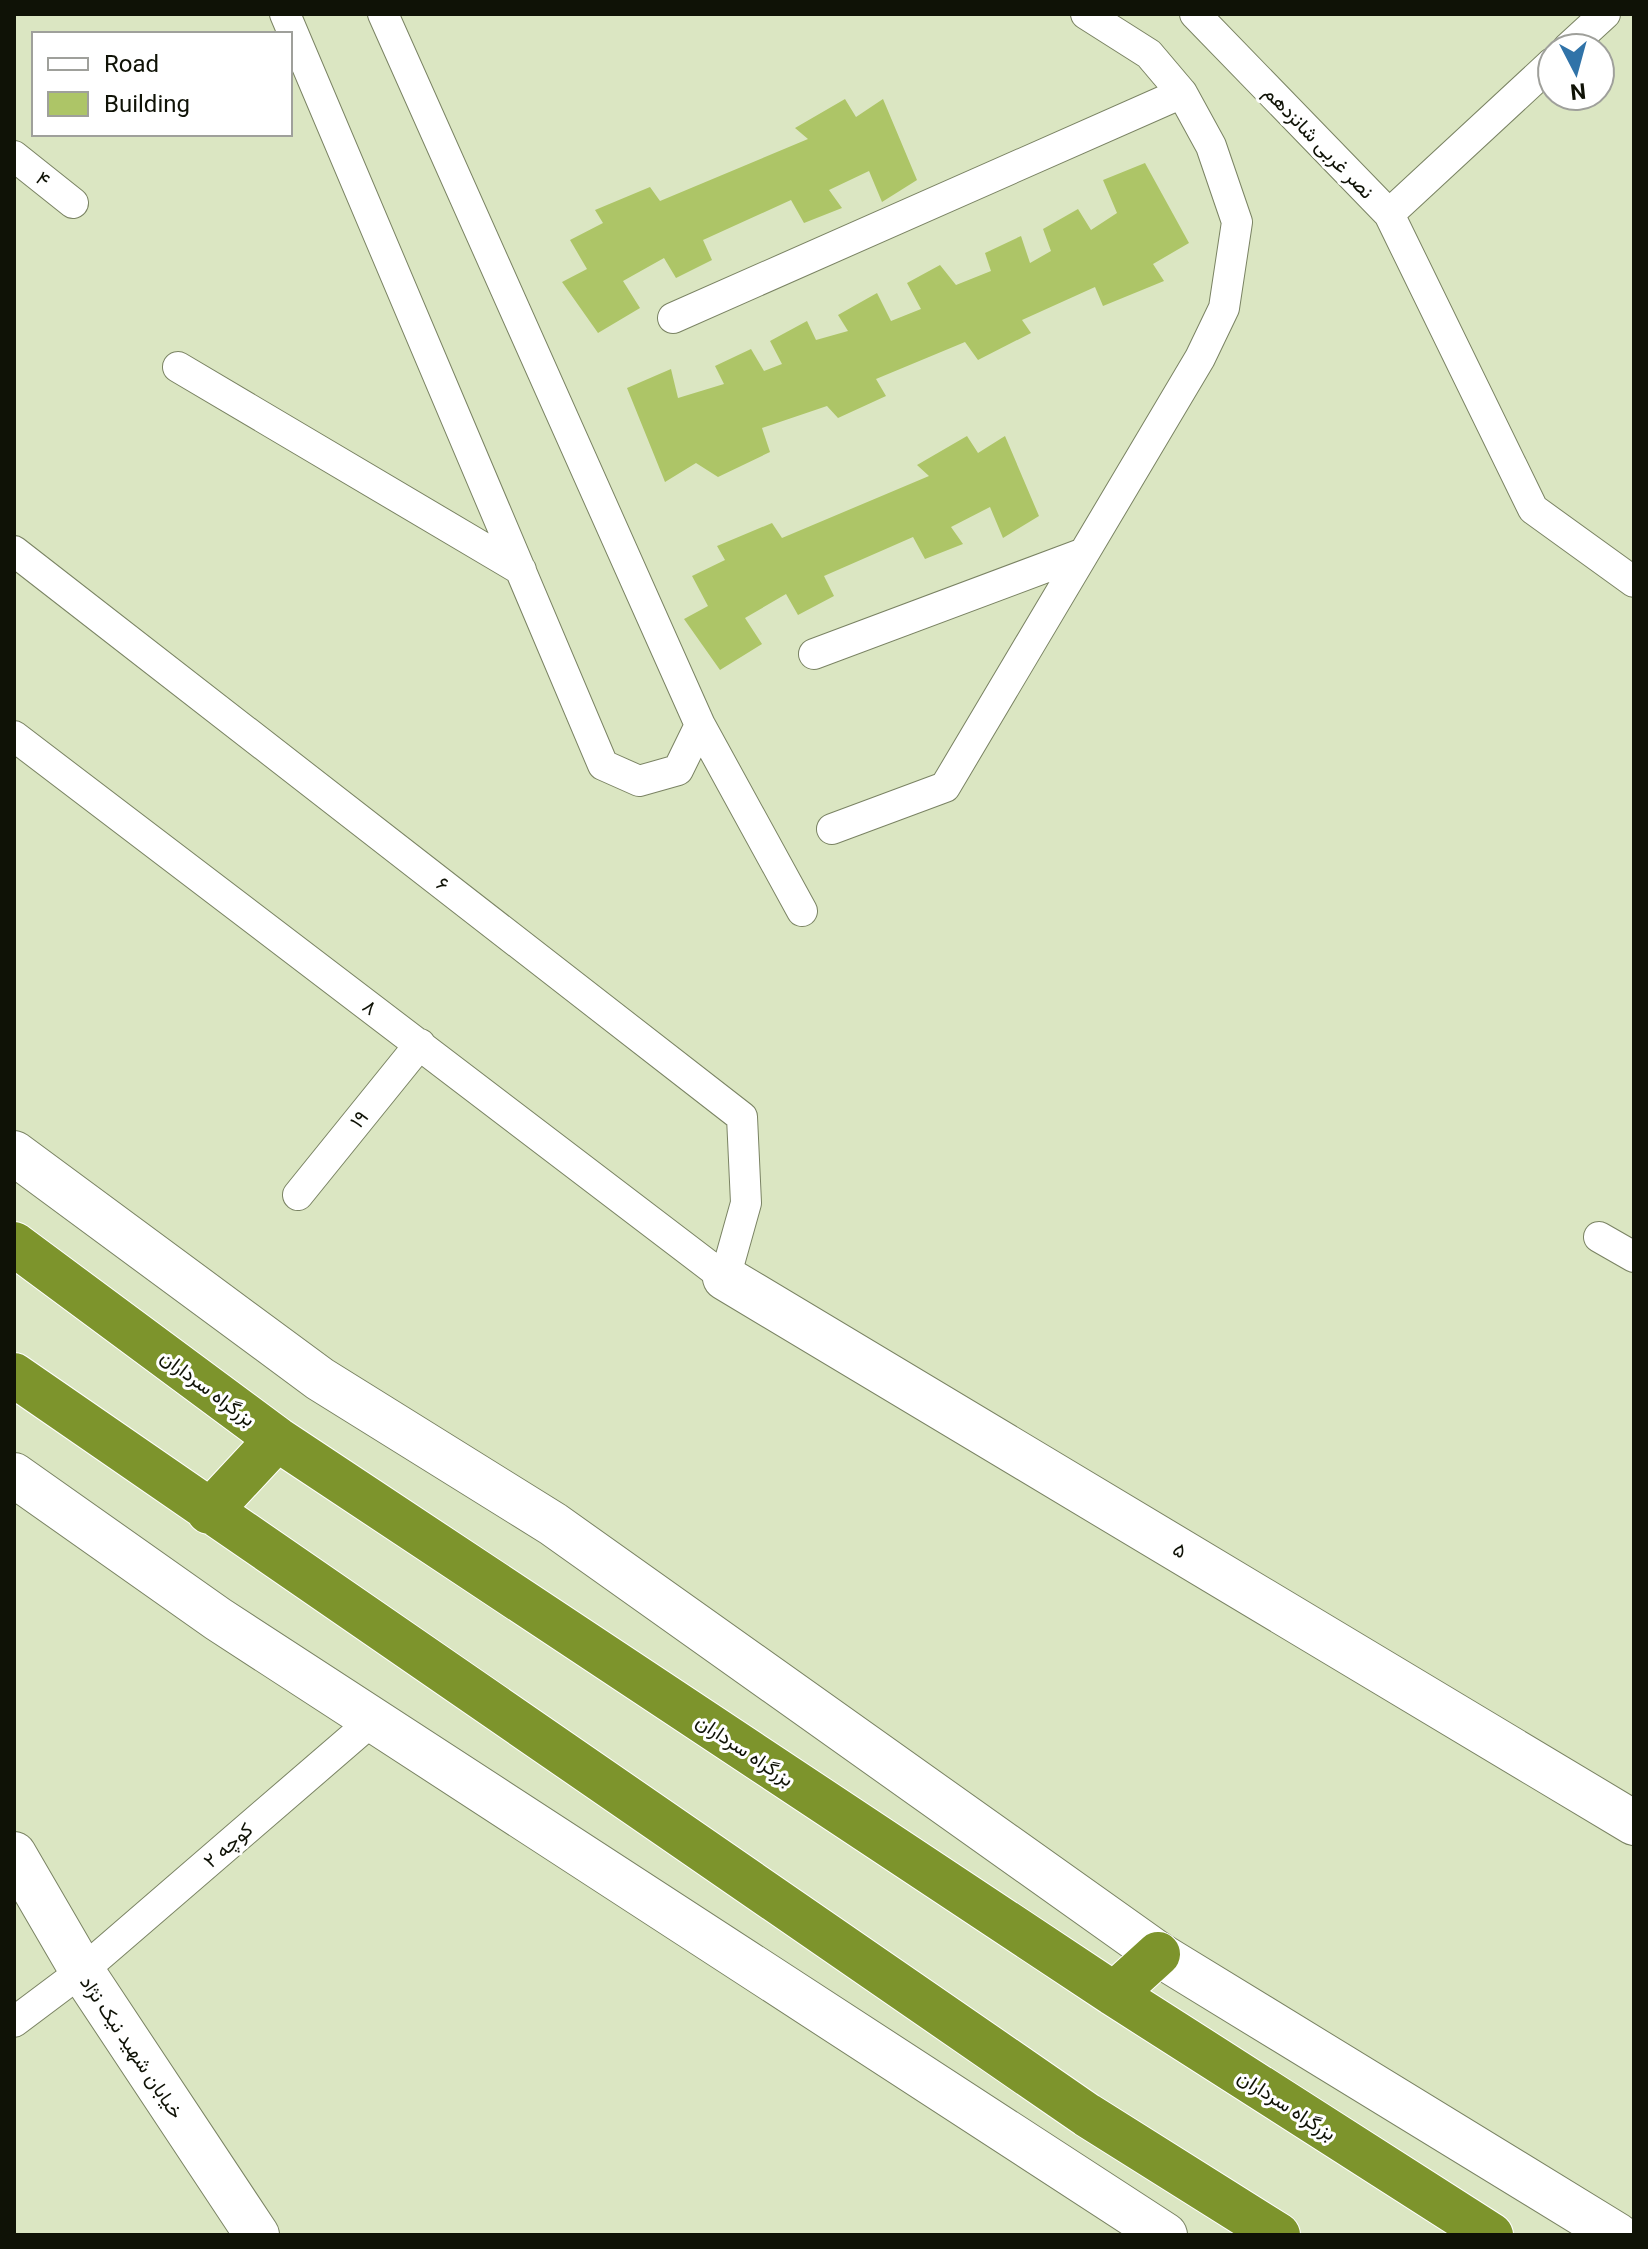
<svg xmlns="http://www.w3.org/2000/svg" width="1648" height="2249" font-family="Roboto,Vazirmatn,sans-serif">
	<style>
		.building { fill: #adc567 }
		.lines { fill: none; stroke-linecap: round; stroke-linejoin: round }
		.street-casing { stroke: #7a8363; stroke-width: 32 }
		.secondary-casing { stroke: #7a8363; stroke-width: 46 }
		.highway-casing { stroke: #fff; stroke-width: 46 }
		.street { stroke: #fff; stroke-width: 30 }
		.secondary { stroke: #fff; stroke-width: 44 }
		.highway { stroke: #7d942c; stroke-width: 44 }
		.labels { text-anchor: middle; stroke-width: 6; stroke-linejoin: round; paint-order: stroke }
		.street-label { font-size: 20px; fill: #0f1206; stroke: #fff }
	</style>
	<rect width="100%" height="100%" fill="#dbe6c2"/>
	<path class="building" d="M845 99 856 117 883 99 917 180 882 202 869 171 829 190 842 208 804 223 791 200 703 240 712 260 676 278 664 258 623 281 640 308 598 333 562 282 587 269 570 240 603 223 595 210 650 187 660 201 808 139 795 128Z
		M1145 163 1189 243 1153 264 1164 281 1103 306 1095 287 1022 320 1031 333 978 360 965 342 876 379 886 396 838 418 827 406 762 428 770 452 718 477 696 463 665 482 627 388 671 369 678 398 724 384 715 366 751 349 764 371 782 364 770 341 807 321 816 340 848 331 838 315 877 293 891 321 921 309 907 283 940 265 956 285 991 271 985 253 1021 236 1030 263 1051 251 1043 229 1078 209 1091 230 1117 213 1103 180Z
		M967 436 978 453 1005 436 1039 516 1003 538 990 507 951 527 963 544 925 559 913 537 824 576 834 596 798 615 786 594 745 618 762 644 720 670 684 619 708 606 692 576 725 560 717 546 772 523 782 538 929 476 917 465Z"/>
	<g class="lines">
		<defs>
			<path id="street" d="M285 14 603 765 639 781 678 770 700 725 383 14
				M1195 14 1389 214 1552 63
				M1568 48 1605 14
				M14 156 73 203
				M1389 214 1533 509 1634 582
				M673 318 1182 93
				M178 367 521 570
				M14 551 742 1117 746 1203 725 1278 14 736
				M814 654 1084 553
				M700 725 802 911
				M832 829 945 787 1200 358 1224 308 1237 222 1211 146 1182 93 1149 54 1086 14
				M298 1195 420 1044
				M1599 1237 1634 1257
				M14 2022 82 1971 373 1720"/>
			<path id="secondary" d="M14 1153 320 1379 553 1524 1158 1954 1617 2235
				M725 1278 1634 1823
				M14 1475 218 1619 1165 2235
				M14 1854 82 1971 257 2235"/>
			<path id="highway" d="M14 1244 277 1439 1114 1994 1491 2235
				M14 1375 1087 2115 1278 2235
				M209 1512 277 1439
				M1114 1994 1158 1954"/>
		</defs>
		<use href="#street" class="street-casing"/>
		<use href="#secondary" class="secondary-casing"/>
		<use href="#highway" class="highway-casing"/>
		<use href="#street" class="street"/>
		<use href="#secondary" class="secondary"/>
		<use href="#highway" class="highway"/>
	</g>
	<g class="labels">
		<g class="street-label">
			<text transform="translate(1319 142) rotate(46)" y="7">نصر غربی شانزدهم</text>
			<text transform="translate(43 179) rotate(39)" y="7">۴</text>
			<text transform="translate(443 884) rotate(38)" y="7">۶</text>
			<text transform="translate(370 1007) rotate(37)" y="7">۸</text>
			<text transform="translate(359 1119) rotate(-51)" y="7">۱۹</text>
			<text transform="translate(208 1388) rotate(37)" y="7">بزرگراه سرداران</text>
			<text transform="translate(1180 1550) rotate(31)" y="7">۵</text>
			<text transform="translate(745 1750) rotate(34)" y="7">بزرگراه سرداران</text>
			<text transform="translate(228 1845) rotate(-41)" y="7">کوچه ۲</text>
			<text transform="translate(132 2047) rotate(56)" y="7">خیابان شهید نیک نژاد</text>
			<text transform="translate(1287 2105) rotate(33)" y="7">بزرگراه سرداران</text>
		</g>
	</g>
	<rect width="1648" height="2249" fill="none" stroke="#0f1206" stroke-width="32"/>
	<rect x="32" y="32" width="260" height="104" fill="#ffffff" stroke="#9fa09b" stroke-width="2"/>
	<rect x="48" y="58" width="40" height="12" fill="#ffffff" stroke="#9fa09b" stroke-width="2"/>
	<text x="104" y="72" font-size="24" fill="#0f1206">Road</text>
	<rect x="48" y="92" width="40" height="24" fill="#adc567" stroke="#9fa09b" stroke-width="2"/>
	<text x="104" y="112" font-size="24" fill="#0f1206">Building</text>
	<g transform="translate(1576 72) rotate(174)"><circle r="38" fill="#ffffff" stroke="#9fa09b" stroke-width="2"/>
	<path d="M0-6L14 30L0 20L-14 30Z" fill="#3073a8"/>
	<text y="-12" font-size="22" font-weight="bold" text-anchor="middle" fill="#0f1206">N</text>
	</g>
</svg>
